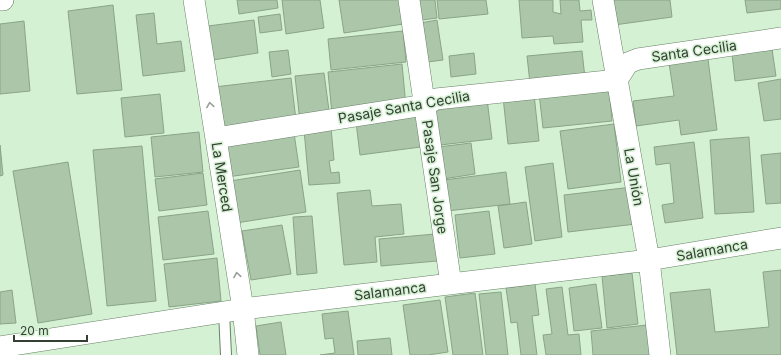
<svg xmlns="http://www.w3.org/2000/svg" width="781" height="355" font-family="Inter,sans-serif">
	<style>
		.building { fill: #abc6a9; stroke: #8aa488 }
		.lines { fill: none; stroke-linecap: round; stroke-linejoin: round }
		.lane-casing { stroke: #688167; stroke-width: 12 }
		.street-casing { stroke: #688167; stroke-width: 22 }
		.lane { stroke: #fff; stroke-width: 10 }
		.street { stroke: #fff; stroke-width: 21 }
		.oneway { stroke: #9a9f9a }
		.labels { text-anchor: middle; stroke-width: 3; stroke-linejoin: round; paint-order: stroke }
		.street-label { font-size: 14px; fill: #353f34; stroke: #d5f1d3 }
	</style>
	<rect width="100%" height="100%" fill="#d5f1d3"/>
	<path class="building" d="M237 0H277L278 8 239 14Z
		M282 0H320L324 28 286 34Z
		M339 0H407L410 23 344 33Z
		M412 0H435L437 18 415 21Z
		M437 0H486L488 14 439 19Z
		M519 0H553V12L561 14 560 0H579L580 11 591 10 592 20H581L583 42 554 44 553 36 522 38Z
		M610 0H670L672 17 614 25Z
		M745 0H781V9L747 13Z
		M113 5 122 90 77 94 68 11Z
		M154 13 157 44 181 41 185 71 143 76 136 15Z
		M280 14 282 30 260 33 258 17Z
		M254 20 258 53 213 60 208 26Z
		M437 20 443 60 420 63 415 24Z
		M24 21 30 91 0 94V24Z
		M403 31 406 62 331 70 328 39Z
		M772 49 776 76 735 81 732 54Z
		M288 50 291 74 272 77 269 52Z
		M582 51 585 78 530 83 527 56Z
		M474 53 476 74 451 77 449 56Z
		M708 59 717 130 681 135 679 120 636 126 633 101 674 96 669 63Z
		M402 64 406 106 332 114 328 72Z
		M324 73 330 118 300 122 295 76Z
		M291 78 296 120 219 129 214 87Z
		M781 79V119L764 121 758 83Z
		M609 86 612 121 543 128 539 93Z
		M160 94 164 133 125 137 121 98Z
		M534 94 539 141 508 144 503 97Z
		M487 99 492 139 440 145 435 106Z
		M424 113 428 146 360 155 356 122Z
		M614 124 621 182 568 189 560 131Z
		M331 128 334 160 329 161 331 173 339 172 340 183 309 185 304 130Z
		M199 132 203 172 155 177 151 137Z
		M294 133 299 167 227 177 223 143Z
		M749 137 754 212 715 214 710 140Z
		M694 142 703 218 665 223 662 205 674 203 670 163 656 165 654 147Z
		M471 143 475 174 443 179 438 147Z
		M0 145 3 175 0 176Z
		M142 146 156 301 107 306 93 150Z
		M781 153V203L766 204 761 155Z
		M68 162 92 314 38 323 13 171Z
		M553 163 562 237 535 241 525 167Z
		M300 170 306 212 236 223 230 181Z
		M506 172 510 204 447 211 444 180Z
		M203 173 207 205 159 211 155 179Z
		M632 187 636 224 568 232 564 195Z
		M370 190 372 206 401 204 404 234 375 237 377 262 344 265 337 193Z
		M526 202 532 244 504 248 498 206Z
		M208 211 214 254 163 260 158 217Z
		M489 211 495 254 460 258 455 215Z
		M312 216 317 273 297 275 293 217Z
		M282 225 291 274 251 280 242 231Z
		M435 234 437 261 381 266 379 239Z
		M217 258 221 301 169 307 164 264Z
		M781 270V355H677L670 293 710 289 715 332 769 327 763 272Z
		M632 273 638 324 607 328 602 276Z
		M535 284 539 315 532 316 537 355H521L517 322 511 323 506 288Z
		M596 284 602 328 574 331 569 288Z
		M562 287 568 335 579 334 581 355H546L543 335 552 334 546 289Z
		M12 290 16 323 0 324V292Z
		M501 292 508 355H486L479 294Z
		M475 293 483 355H453L445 297Z
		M440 300 448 352 428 355H410L403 305Z
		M348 311 354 355H320L335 353 333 338 325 339 322 314Z
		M281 322 286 355H260L256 326Z
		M647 325 650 355H593L591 331Z
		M390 338 392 355H358L357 341Z"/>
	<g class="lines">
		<defs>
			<path id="lane" d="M224 312 226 355"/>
			<path id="street" d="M0 0H3
				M194 0 243 309 248 355
				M409 0 451 284
				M603 0 649 260 660 355
				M216 138 425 105 436 99 617 80 628 63 638 59 781 38
				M0 347 243 309 649 260 781 238"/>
		</defs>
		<use href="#lane" class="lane-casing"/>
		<use href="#street" class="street-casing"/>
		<use href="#lane" class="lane"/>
		<use href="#street" class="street"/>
	</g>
	<defs><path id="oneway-chevron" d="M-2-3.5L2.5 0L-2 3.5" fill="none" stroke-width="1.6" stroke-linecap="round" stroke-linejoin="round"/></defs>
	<g class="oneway">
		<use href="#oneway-chevron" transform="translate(210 105) rotate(-99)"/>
		<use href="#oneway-chevron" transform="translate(237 275) rotate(-99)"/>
	</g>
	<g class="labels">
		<g class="street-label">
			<text transform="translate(694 51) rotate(-8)" y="5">Santa Cecilia</text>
			<text transform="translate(404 107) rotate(-10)" y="5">Pasaje Santa Cecilia</text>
			<text transform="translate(222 177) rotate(81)" y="5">La Merced</text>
			<text transform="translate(435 177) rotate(82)" y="5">Pasaje San Jorge</text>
			<text transform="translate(634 177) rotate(80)" y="5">La Unión</text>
			<text transform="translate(712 250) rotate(-10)" y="5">Salamanca</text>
			<text transform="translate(390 291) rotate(-7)" y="5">Salamanca</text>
		</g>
	</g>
	<path d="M14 335v6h73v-6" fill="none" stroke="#353f34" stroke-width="2"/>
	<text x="20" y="335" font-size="12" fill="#353f34" stroke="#d5f1d3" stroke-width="3" paint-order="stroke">20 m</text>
</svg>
